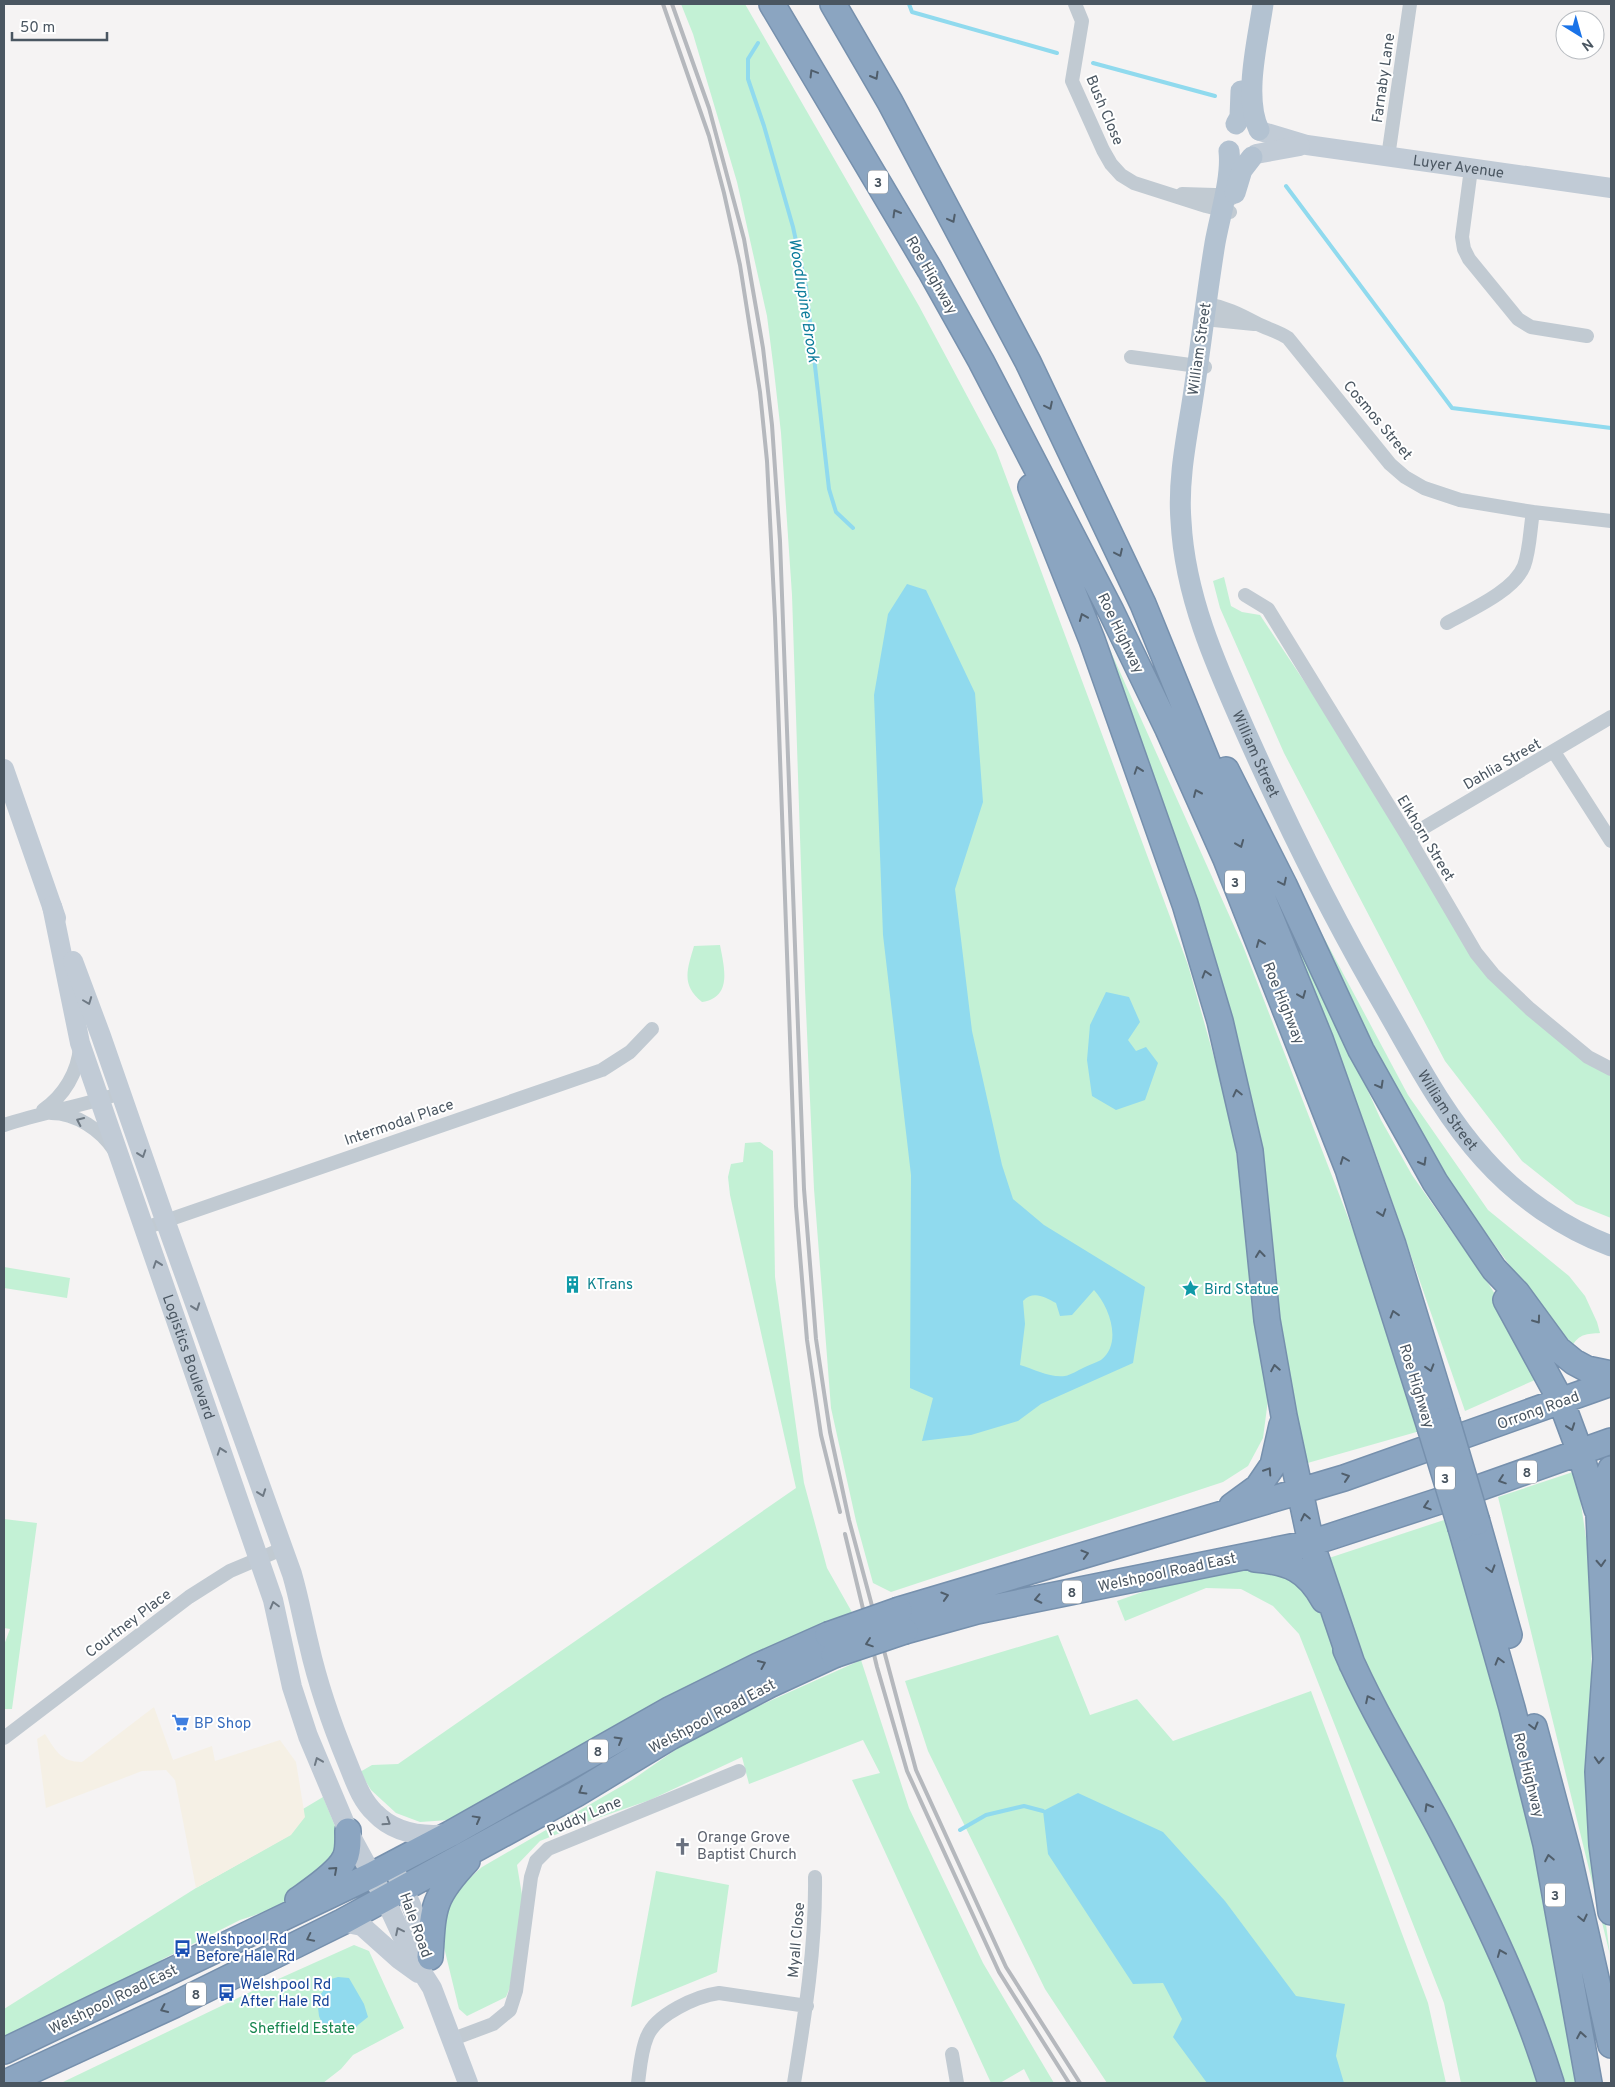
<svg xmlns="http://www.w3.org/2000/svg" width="1615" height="2087" font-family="Overpass,sans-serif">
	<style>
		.green { fill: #c3f1d5 }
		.sand { fill: #f5f0e5 }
		.water { fill: #90daee; fill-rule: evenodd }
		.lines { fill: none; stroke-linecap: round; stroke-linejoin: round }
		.stream { stroke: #90daee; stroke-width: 4 }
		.highway-casing { stroke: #7690ad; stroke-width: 28 }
		.street { stroke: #c1cad2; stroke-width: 14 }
		.secondary { stroke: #c1cbd6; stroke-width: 20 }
		.primary { stroke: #b3c2d1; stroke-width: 21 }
		.highway { stroke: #8ba5c1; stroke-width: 25 }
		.rail { stroke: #b5b8bd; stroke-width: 4 }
		.highway-bridge-casing { stroke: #7690ad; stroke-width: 28; stroke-linecap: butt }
		.highway-bridge { stroke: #8ba5c1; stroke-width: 25 }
		.oneway { stroke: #505e6b }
		.oneway2 { stroke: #6e7984 }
		.oneway3 { stroke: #6e7983 }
		.labels { text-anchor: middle; stroke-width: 4; stroke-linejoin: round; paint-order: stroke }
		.shield { fill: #fff; stroke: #808990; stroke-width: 1 }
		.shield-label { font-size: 14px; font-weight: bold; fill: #4a5661 }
		.street-label { font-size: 15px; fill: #4a5661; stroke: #fff }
		.culture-label { font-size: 15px; fill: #0d838f; stroke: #fff; text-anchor: start }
		.shop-label { font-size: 15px; fill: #366cbe; stroke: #fff; text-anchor: start }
		.worship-label { font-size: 15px; fill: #5b616d; stroke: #fff; text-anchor: start }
		.transit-label { font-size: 15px; fill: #164399; stroke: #fff; text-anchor: start }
		.park-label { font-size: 15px; fill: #17864f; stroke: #fff }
		.water-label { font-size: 16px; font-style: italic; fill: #0c7c9b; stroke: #fff }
	</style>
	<rect width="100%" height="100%" fill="#f5f3f3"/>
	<path class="green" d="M681 4H745L919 306 996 450 1188 965 1232 1121 1268 1400 1263 1438 1248 1466 1223 1482 891 1592 873 1583 856 1521 831 1408 814 1189 805 988 792 595 781 433 774 371 767 316 737 182 693 34Z
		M1045 505 1243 946 1356 1238 1420 1431 1304 1464 1286 1401 1255 1132Z
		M1224 577 1231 606 1242 612 1260 615 1408 837 1493 974 1611 1069V1218L1576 1204 1522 1161 1445 1061 1284 753 1220 608 1213 581Z
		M1237 810 1331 1008 1381 1120 1412 1175 1490 1286 1544 1376 1465 1411 1376 1155Z
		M1283 867 1322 934 1408 1095 1488 1210 1569 1276 1585 1296 1597 1322 1600 1333C1587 1334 1579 1334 1573 1345L1533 1297 1463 1202 1403 1108Z
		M720 945C724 967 733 997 702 1002 681 985 687 970 694 946Z
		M760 1142 773 1151 775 1277 804 1483 827 1568 853 1614 829 1621 528 1784 449 1820 420 1822 396 1813 371 1790 360 1772 372 1765 398 1764 796 1488 730 1195 728 1177 731 1164 743 1162 745 1143Z
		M4 1267 70 1278 67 1298 4 1288Z
		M1576 1471 1591 1571 1592 1817 1610 1955 1498 1497Z
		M4 1519 37 1523 12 1709H4V1645L10 1629 4 1628Z
		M1444 1520 1462 1561 1519 1785 1542 1886 1577 2083H1562L1368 1675 1329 1558Z
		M1241 1557 1306 1574 1551 2083H1461L1444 2003 1299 1634 1273 1606 1241 1589 1206 1588 1125 1621 1117 1601Z
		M1058 1635 1090 1715 1137 1699 1173 1741 1311 1691 1428 2003 1446 2083H1107L1045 1989 928 1751 905 1681Z
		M861 1660 909 1808 983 1963 1054 2083H1031L1024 2069 1000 2083H991L852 1780 880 1773 863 1740 749 1784 742 1757 650 1800 592 1820 540 1841 517 1865 523 1901 512 1982 506 1997 467 2016 459 2009 442 1939 452 1894 482 1867 632 1780 701 1732Z
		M323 1797 340 1838 338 1855 320 1877 276 1908 240 1920 163 1959 126 1987 4 2039V2009L196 1888 290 1835 304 1817 303 1809Z
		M656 1871 729 1885 717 1972 631 2007Z
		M354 1945 369 1951 404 2028 353 2055 341 2069 323 2083H61L265 1985Z"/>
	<path class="sand" d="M154 1707 173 1760 212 1746 215 1761 280 1740 296 1762 305 1817 291 1835 196 1888 175 1780 166 1770 142 1771 46 1808 37 1739 45 1734C56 1751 61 1762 82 1762Z"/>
	<path class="water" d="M907 584 926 590 975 693 983 802 955 889 972 1031 1002 1165 1013 1199 1044 1225 1145 1287 1133 1363 1041 1404 1018 1421 971 1435 922 1441 933 1398 910 1388 911 1175 883 935 874 695 888 614ZM1094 1290C1109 1306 1123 1343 1101 1360 1096 1363 1088 1365 1083 1368 1078 1370 1071 1375 1065 1376 1050 1378 1034 1369 1020 1365L1025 1324 1023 1301C1033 1290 1045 1297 1056 1303L1060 1316 1072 1315Z
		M1106 992 1129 997 1140 1022 1128 1040 1136 1051 1146 1047 1158 1063 1145 1100 1116 1110 1092 1096 1087 1060 1090 1025Z
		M1078 1793 1163 1832 1225 1901 1296 1996 1345 2004 1336 2056 1344 2083H1207L1173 2037 1182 2019 1163 1983 1133 1984 1048 1854 1043 1811Z
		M338 1977 349 1978 364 2004 368 2017 358 2025 351 2034 340 2035 325 2031 319 2016 317 1999 324 1990 328 1980Z"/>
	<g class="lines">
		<path class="stream" d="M909 4 912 12 1057 53
			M758 43 748 59V79L764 126 793 227 806 287 829 489 836 512 853 528
			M1093 63 1215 96
			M1286 186 1452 408 1611 428
			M960 1830 986 1815 1024 1806 1043 1811"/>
		<defs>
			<path id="highway" d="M772 4 930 270 981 361 1111 611 1168 729 1226 859 1348 1169 1430 1427
				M833 4 890 102 1028 362 1143 604 1320 1039 1393 1245 1447 1421
				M1031 487 1092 640 1185 904 1220 1021 1250 1151 1267 1320 1284 1416 1311 1543 1352 1664
				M1226 770 1284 885 1361 1050 1435 1182 1494 1269 1517 1293 1558 1349 1574 1362 1587 1369 1611 1374
				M1506 1300 1561 1401 1580 1452 1597 1509
				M1611 1469 1605 1482 1599 1515 1606 1659 1598 1772 1602 1845 1611 1912
				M1232 1506 1258 1487 1273 1465 1282 1425
				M1477 1522 1509 1635
				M1461 1528 1512 1708 1546 1844 1589 2083
				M1255 1559C1289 1562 1307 1569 1324 1600
				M899 1610 1344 1478 1611 1383
				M905 1631 977 1611 1311 1543 1473 1490 1611 1441
				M1346 1650C1373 1713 1410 1771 1442 1832 1484 1913 1524 1996 1551 2083
				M1534 1727 1568 1854 1611 2045
				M298 1900C312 1890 338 1873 345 1858 349 1850 348 1839 348 1831
				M430 1957C433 1908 432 1898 467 1861
				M4 2051 372 1875 450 1834 671 1709 758 1666 828 1635
				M5 2083 174 2005 342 1922 576 1794 670 1737 769 1685 834 1655"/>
		</defs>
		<use href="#highway" class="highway-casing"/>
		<path class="street" d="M1075 4 1082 21 1072 81 1103 150 1111 164 1121 175 1134 183 1206 206 1230 212
			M1388 157 1410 4
			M1471 169 1462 237 1464 249 1469 259 1518 319 1531 327 1587 336
			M1182 194 1215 195 1232 198
			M1206 304C1225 307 1239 314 1256 323 1267 329 1278 331 1288 338L1390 464 1405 477 1424 488 1460 500 1533 512 1611 521
			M1204 319 1254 324
			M1131 357 1205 367
			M1245 595 1268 609 1408 837 1476 953 1493 974 1530 1009 1588 1057 1611 1069
			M1447 623C1470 610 1514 591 1524 566 1530 550 1530 529 1533 512
			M1554 752 1611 841
			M1408 837 1611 717
			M43 1110C64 1096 78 1072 80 1047
			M51 1113C76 1113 101 1130 114 1150
			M4 1125C43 1112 83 1106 121 1093
			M145 1228 602 1070 630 1052 652 1029
			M4 1738 189 1597 230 1571 282 1549
			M453 2039 493 2024 510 2010 516 1991 531 1877 536 1861 548 1849 739 1771
			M952 2054 957 2083
			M638 2083C640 2068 641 2051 647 2037 656 2014 697 1996 719 1993L807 2006
			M794 2083C805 2015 816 1946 815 1877"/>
		<g class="secondary">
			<path id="s1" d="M1260 131 1307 145 1611 188"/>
			<path d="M1256 154 1300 146"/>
			<path d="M4 769 56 918"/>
			<path id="s2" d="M52 906 80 1043 273 1600 292 1687 308 1736 348 1831 385 1899 411 1955 432 1988 468 2083"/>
			<path d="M73 961 101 1036 165 1220 292 1574C299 1598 303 1621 309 1645 318 1685 332 1725 348 1764 355 1781 361 1800 375 1813 395 1834 422 1837 449 1834"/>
			<path d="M392 1865 411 1905 429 1954"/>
			<path d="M342 1922 362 1926 400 1960 418 1973"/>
		</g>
		<g class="primary">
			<path d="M1236 124 1240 117 1241 91"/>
			<path d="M1259 130C1243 97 1258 40 1263 4"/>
			<path id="s3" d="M1229 151C1232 178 1220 215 1215 243 1206 298 1200 354 1191 410 1185 446 1178 484 1181 521 1185 601 1220 674 1252 746 1292 835 1336 923 1385 1007 1415 1059 1443 1114 1484 1159 1518 1197 1563 1228 1611 1246"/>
			<path d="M1235 193 1242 170 1252 157"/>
		</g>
		<use href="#highway" class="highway"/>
		<path class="rail" d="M663 4 709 136 724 193 740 265 760 392 767 461 775 618 796 1206 807 1340 821 1435 840 1512
			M672 4 709 108 744 239 763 348 772 425 780 541 804 1189 816 1339 830 1432 849 1520 916 1770 1006 1967 1080 2083
			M845 1534 877 1667 907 1771 999 1972 1069 2083"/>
		<defs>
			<path id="highway-bridge" d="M1447 1421 1477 1522
				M1430 1427 1461 1528
				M828 1635 899 1610
				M834 1655 905 1631"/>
		</defs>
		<use href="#highway-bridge" class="highway-bridge-casing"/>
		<use href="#highway-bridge" class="highway-bridge"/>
	</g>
	<defs><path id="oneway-chevron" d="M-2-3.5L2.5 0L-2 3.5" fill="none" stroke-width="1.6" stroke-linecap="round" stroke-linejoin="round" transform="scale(1.25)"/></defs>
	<g class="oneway">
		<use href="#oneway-chevron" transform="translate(813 73) rotate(-121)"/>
		<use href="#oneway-chevron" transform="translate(875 76) rotate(60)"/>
		<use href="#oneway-chevron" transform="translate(896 213) rotate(-120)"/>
		<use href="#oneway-chevron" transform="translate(952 219) rotate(62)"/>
		<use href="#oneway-chevron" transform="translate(1049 406) rotate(64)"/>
		<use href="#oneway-chevron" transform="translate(1119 553) rotate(65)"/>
		<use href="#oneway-chevron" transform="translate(1083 617) rotate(-112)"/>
		<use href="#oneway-chevron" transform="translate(1138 770) rotate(-109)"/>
		<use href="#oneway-chevron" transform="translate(1197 793) rotate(-114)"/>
		<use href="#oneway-chevron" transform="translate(1240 844) rotate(68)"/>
		<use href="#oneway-chevron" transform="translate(1283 882) rotate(64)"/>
		<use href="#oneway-chevron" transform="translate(1260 943) rotate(-112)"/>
		<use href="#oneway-chevron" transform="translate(1206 974) rotate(-107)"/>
		<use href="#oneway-chevron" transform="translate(1302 995) rotate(68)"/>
		<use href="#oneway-chevron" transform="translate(1380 1085) rotate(61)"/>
		<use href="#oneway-chevron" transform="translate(1237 1093) rotate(-103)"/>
		<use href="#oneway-chevron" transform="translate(1344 1160) rotate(-111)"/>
		<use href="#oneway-chevron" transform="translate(1423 1162) rotate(60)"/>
		<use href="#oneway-chevron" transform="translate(1382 1213) rotate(71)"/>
		<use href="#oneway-chevron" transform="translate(1260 1254) rotate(-96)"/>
		<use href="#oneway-chevron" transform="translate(1394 1314) rotate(-107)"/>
		<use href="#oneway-chevron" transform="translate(1537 1320) rotate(54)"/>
		<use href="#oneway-chevron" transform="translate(1275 1368) rotate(-100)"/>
		<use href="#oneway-chevron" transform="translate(1430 1368) rotate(73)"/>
		<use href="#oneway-chevron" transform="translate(1571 1427) rotate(70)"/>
		<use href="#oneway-chevron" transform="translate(1268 1471) rotate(-57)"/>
		<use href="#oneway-chevron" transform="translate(1346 1477) rotate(-18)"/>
		<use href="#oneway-chevron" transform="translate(1502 1480) rotate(161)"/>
		<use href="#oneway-chevron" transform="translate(1427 1506) rotate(162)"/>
		<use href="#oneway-chevron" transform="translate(1305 1517) rotate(-102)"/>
		<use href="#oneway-chevron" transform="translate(1085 1554) rotate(-16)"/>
		<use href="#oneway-chevron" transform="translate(1601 1563) rotate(87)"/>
		<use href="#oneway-chevron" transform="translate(1491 1569) rotate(74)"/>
		<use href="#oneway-chevron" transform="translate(945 1596) rotate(-17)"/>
		<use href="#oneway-chevron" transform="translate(1038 1599) rotate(168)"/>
		<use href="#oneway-chevron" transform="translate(869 1643) rotate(161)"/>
		<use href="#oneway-chevron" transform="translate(1499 1661) rotate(-106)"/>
		<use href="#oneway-chevron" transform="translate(762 1664) rotate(-24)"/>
		<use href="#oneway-chevron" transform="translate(1369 1699) rotate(-116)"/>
		<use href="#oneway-chevron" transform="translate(1534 1726) rotate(75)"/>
		<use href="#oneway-chevron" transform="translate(619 1740) rotate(-30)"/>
		<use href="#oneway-chevron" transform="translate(1599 1760) rotate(93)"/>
		<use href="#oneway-chevron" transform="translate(582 1791) rotate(149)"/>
		<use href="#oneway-chevron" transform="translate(1428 1807) rotate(-120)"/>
		<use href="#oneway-chevron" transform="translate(477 1819) rotate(-29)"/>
		<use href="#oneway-chevron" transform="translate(1549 1858) rotate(-101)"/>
		<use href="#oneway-chevron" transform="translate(334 1870) rotate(-42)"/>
		<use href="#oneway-chevron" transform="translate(1583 1918) rotate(77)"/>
		<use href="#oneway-chevron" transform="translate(310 1938) rotate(154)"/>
		<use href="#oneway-chevron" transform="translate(1501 1953) rotate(-112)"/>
		<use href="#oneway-chevron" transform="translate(164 2009) rotate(155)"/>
		<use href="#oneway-chevron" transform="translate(1581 2035) rotate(-100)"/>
	</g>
	<g class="oneway2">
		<use href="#oneway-chevron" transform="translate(88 1001) rotate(69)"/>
		<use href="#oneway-chevron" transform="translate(142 1154) rotate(71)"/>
		<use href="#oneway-chevron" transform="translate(157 1264) rotate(-109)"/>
		<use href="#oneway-chevron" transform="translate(196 1307) rotate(70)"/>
		<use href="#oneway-chevron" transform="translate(221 1451) rotate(-109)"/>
		<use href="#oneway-chevron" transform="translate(262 1493) rotate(70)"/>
		<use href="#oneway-chevron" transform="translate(274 1605) rotate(-105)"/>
		<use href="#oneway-chevron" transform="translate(318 1761) rotate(-112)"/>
		<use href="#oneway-chevron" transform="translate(387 1822) rotate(33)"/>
		<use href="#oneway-chevron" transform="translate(399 1931) rotate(-116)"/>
	</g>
	<use class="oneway3" href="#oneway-chevron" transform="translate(80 1121) rotate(-155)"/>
	<defs>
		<symbol id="building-bare" viewBox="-9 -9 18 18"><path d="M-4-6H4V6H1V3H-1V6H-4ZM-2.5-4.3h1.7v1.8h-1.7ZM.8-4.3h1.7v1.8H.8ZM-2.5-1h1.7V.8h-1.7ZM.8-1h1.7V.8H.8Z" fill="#0f9aa8" stroke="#fff" stroke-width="2.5" paint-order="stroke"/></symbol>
		<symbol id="sight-bare" viewBox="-9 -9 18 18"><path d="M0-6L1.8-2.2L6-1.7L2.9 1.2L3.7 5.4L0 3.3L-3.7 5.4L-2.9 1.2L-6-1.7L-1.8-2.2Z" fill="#0f9aa8" stroke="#fff" stroke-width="2.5" paint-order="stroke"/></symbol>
		<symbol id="supermarket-bare" viewBox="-9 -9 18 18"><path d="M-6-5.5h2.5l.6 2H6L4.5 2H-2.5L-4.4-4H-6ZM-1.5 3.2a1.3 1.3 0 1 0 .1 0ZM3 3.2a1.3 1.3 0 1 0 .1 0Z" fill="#3f7fe0" stroke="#fff" stroke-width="2.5" paint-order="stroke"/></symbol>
		<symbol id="church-bare" viewBox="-9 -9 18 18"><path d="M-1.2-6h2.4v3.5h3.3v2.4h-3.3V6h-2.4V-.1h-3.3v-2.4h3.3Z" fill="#6b7280" stroke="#fff" stroke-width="2.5" paint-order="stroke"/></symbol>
		<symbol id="bus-bare" viewBox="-9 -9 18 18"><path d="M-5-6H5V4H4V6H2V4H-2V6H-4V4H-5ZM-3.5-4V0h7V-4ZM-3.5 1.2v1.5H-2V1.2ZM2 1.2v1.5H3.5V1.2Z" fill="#1a4fb4" stroke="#fff" stroke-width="2.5" paint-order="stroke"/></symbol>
	</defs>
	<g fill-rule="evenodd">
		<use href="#building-bare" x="560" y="1272" width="25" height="25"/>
		<use href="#sight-bare" x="1178" y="1276" width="25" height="25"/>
		<use href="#supermarket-bare" x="168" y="1710" width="25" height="25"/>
		<use href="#church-bare" x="670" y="1834" width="25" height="25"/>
		<use href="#bus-bare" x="170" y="1936" width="25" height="25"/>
		<use href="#bus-bare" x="214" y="1980" width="25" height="25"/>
	</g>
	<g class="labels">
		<g class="shield">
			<rect x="868" y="170.5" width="20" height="23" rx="4"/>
			<rect x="1225" y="870.5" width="20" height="23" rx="4"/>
			<rect x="1517" y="1460.5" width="20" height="23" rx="4"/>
			<rect x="1435" y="1466.5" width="20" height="23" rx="4"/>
			<rect x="1062" y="1580.5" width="20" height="23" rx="4"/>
			<rect x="588" y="1739.5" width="20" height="23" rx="4"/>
			<rect x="1545" y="1883.5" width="20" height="23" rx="4"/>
			<rect x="186" y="1982.5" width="20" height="23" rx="4"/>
		</g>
		<g class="shield-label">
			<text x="878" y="187">3</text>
			<text x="1235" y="887">3</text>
			<text x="1527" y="1477">8</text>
			<text x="1445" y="1483">3</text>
			<text x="1072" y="1597">8</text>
			<text x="598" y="1756">8</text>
			<text x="1555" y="1900">3</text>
			<text x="196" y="1999">8</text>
		</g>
		<g class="street-label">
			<text transform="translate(1383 78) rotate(-82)" y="5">Farnaby Lane</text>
			<text transform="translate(1105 110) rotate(67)" y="5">Bush Close</text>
			<text dy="5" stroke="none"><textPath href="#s1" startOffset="202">Luyer Avenue</textPath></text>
			<text transform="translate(932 275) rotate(60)" y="5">Roe Highway</text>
			<text transform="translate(1199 349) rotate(-82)" y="5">William Street</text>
			<text transform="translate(1378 420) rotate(50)" y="5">Cosmos Street</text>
			<text transform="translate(1121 633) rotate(64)" y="5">Roe Highway</text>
			<text dy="5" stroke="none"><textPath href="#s3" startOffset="620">William Street</textPath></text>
			<text transform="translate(1502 764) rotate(-30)" y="5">Dahlia Street</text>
			<text transform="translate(1426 838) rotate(59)" y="5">Elkhorn Street</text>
			<text transform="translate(1284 1003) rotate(68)" y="5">Roe Highway</text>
			<text dy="5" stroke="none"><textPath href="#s3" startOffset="1025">William Street</textPath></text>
			<text transform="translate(399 1122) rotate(-19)" y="5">Intermodal Place</text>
			<text dy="5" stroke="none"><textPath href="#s2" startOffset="472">Logistics Boulevard</textPath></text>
			<text transform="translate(1417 1386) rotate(73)" y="5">Roe Highway</text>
			<text transform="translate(1538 1410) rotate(-20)" y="5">Orrong Road</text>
			<text transform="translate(1167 1572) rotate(-12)" y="5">Welshpool Road East</text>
			<text transform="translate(128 1623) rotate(-37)" y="5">Courtney Place</text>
			<text transform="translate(712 1716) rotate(-28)" y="5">Welshpool Road East</text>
			<text transform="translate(1529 1775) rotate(76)" y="5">Roe Highway</text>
			<text transform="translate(584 1816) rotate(-23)" y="5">Puddy Lane</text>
			<text transform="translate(416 1925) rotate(70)" y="5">Hale Road</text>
			<text transform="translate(796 1940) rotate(-85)" y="5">Myall Close</text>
			<text transform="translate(113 1999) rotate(-26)" y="5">Welshpool Road East</text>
		</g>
		<g class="culture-label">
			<text x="587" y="1289">KTrans</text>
			<text x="1204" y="1294">Bird Statue</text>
		</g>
		<g class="shop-label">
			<text x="194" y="1728">BP Shop</text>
		</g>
		<g class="worship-label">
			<text x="697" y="1842">Orange Grove<tspan x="697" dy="17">Baptist Church</tspan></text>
		</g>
		<g class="transit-label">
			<text x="196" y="1944">Welshpool Rd<tspan x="196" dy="17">Before Hale Rd</tspan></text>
			<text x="240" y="1989">Welshpool Rd<tspan x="240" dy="17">After Hale Rd</tspan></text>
		</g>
		<g class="park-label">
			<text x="302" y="2033">Sheffield Estate</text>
		</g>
		<g class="water-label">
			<text transform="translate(805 300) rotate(81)" y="6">Woodlupine Brook</text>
		</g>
	</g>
	<rect width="1615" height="2087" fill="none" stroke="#4a5661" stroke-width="10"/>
	<g transform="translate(1580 35) rotate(143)"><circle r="24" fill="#ffffff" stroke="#b7bbc0"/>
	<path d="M0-4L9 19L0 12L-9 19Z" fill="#1a73e8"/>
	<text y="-8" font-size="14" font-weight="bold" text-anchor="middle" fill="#4a5661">N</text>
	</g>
	<path d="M12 32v8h95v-8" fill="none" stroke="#4a5661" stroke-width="2.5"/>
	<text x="20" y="32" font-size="15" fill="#4a5661" stroke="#ffffff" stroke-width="4" paint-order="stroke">50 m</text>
</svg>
